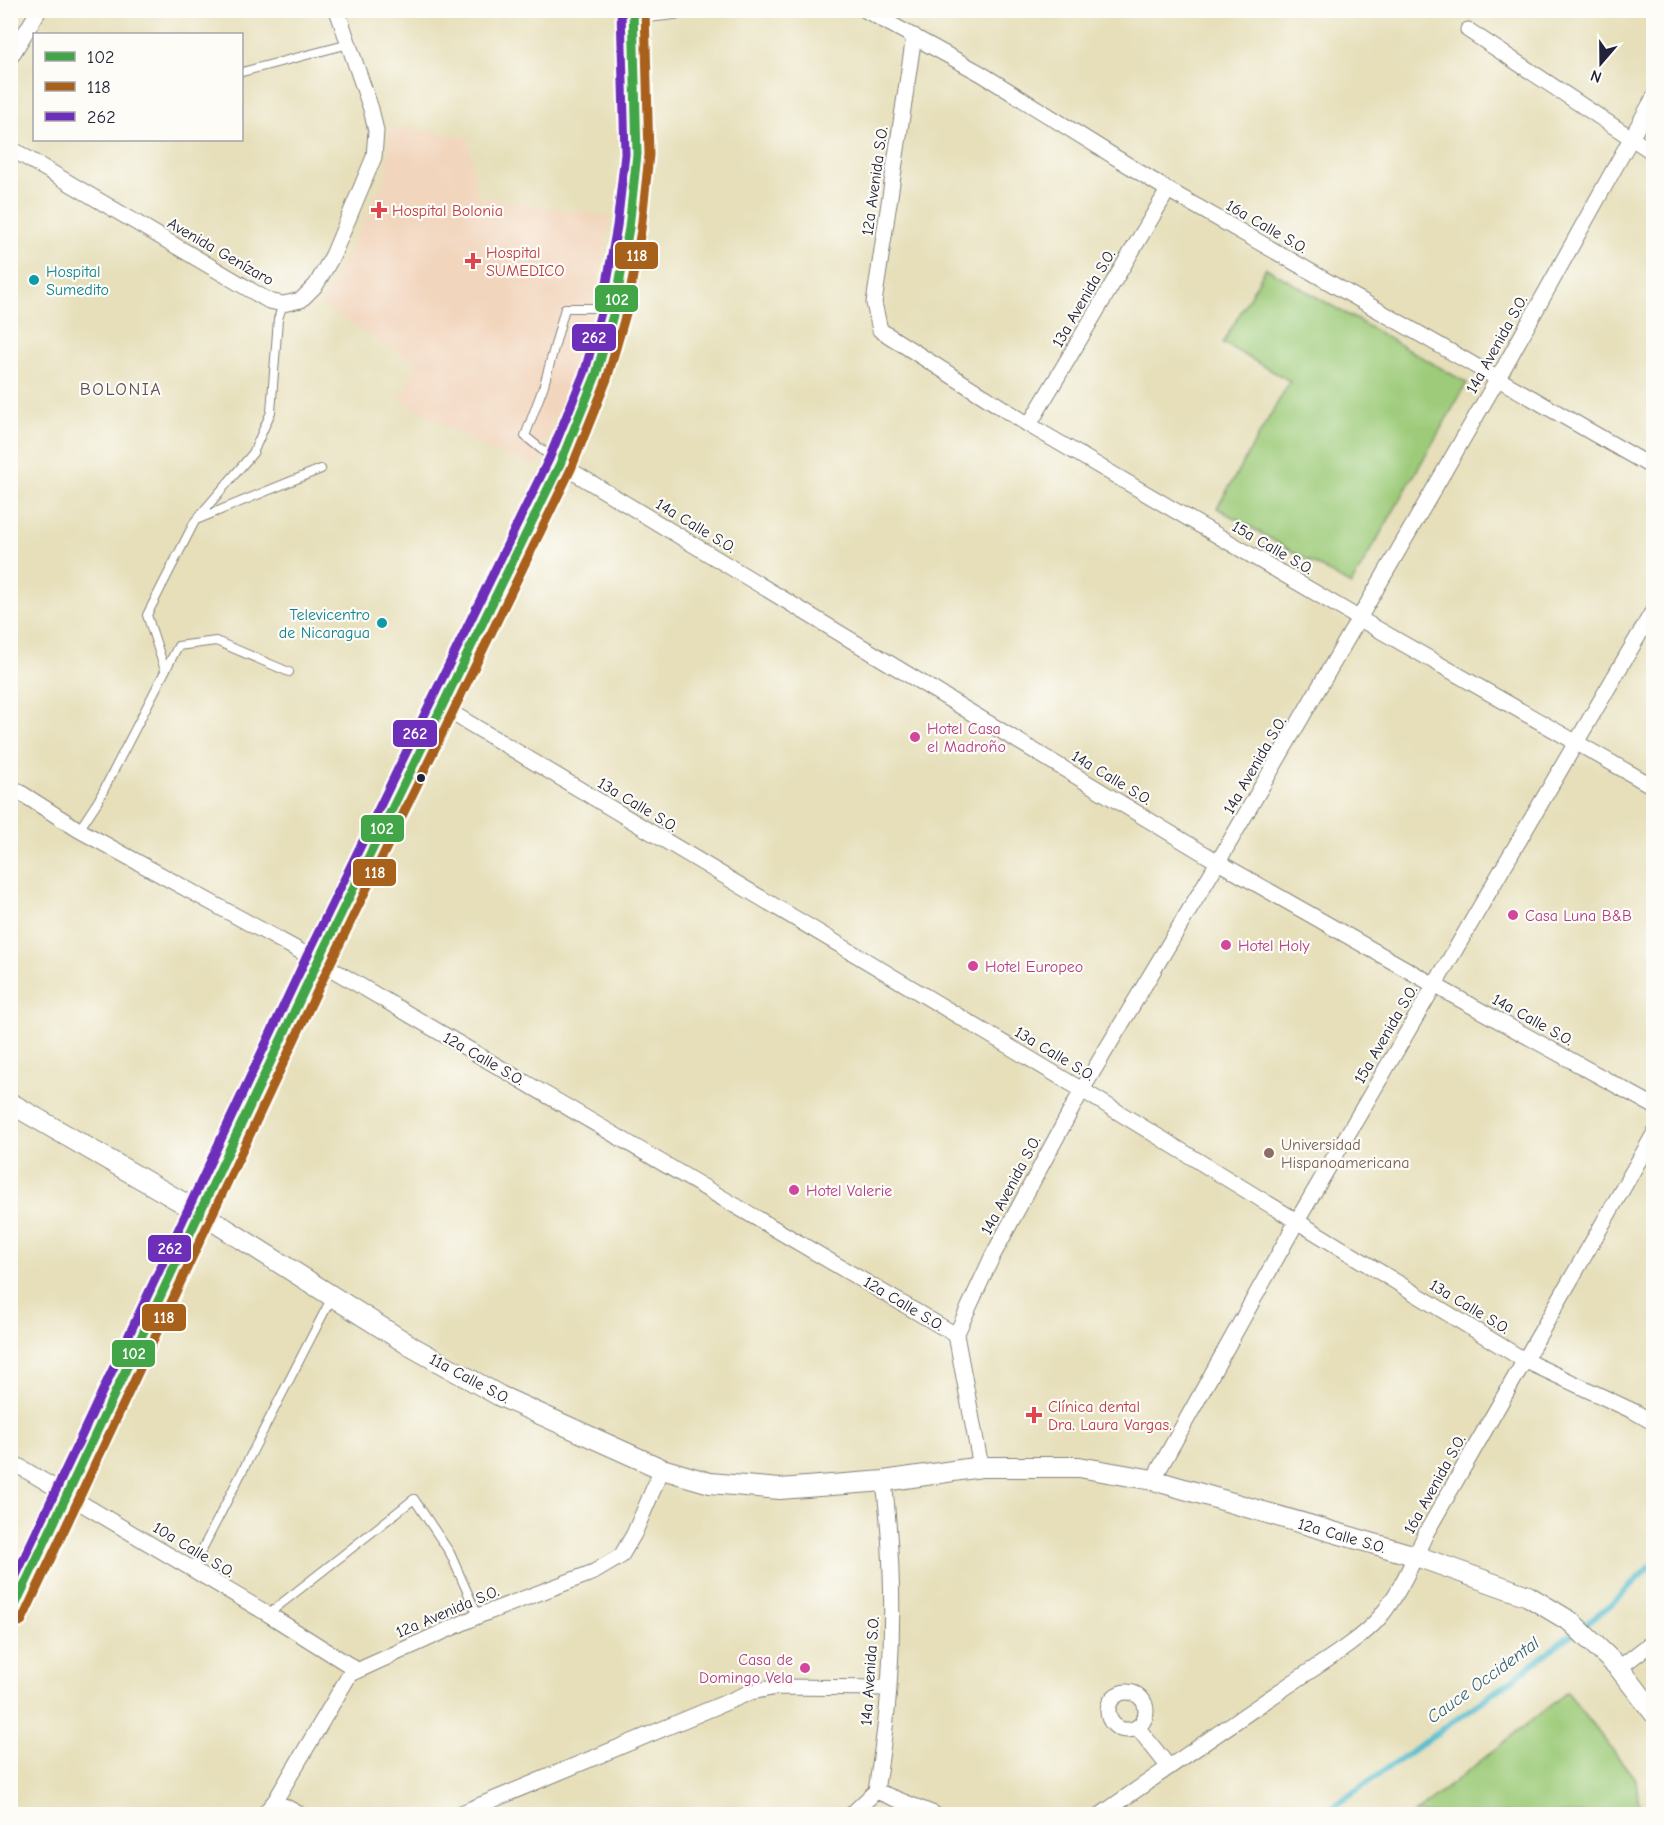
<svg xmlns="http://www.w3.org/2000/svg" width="1664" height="1825" font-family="'Comic Neue',sans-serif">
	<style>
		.built { fill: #f2d5bd }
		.green { fill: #9dcb79; stroke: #60765a; stroke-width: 1.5 }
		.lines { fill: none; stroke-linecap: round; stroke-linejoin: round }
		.stream { stroke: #52bcce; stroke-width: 6 }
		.service-casing { stroke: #84807a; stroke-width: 10 }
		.minor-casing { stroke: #84807a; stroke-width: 17 }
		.tertiary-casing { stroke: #84807a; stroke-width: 22 }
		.secondary-casing { stroke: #84807a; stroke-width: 23 }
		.service { stroke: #fff; stroke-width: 8 }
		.minor { stroke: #fff; stroke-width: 15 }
		.tertiary { stroke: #fff; stroke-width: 20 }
		.secondary { stroke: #fff; stroke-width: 21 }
		.bus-1-casing { stroke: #fdfcf7; stroke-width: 14 }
		.bus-2-casing { stroke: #fdfcf7; stroke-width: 14 }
		.bus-3-casing { stroke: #fdfcf7; stroke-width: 14 }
		.bus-1 { stroke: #42a648; stroke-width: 9 }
		.bus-2 { stroke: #a8611a; stroke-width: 9 }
		.bus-3 { stroke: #6d2fba; stroke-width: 9 }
		.health-dot { fill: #e0444e; stroke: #fdfcf7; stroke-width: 2 }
		.culture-dot { fill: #0f9aa8; stroke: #fdfcf7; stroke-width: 2 }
		.hotel-dot { fill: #d1479c; stroke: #fdfcf7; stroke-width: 2 }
		.bus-dot { fill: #22223b; stroke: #fdfcf7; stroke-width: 2 }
		.education-dot { fill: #8d6e63; stroke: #fdfcf7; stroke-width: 2 }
		.labels { text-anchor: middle; stroke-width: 4.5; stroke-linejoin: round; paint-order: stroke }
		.street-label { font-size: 16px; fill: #22223b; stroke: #fdfcf7 }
		.health-label { font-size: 16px; fill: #be3a42; stroke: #fdfcf7; text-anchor: start }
		.culture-label { font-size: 16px; fill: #0d838f; stroke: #fdfcf7; text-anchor: start }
		.hotel-label { font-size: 16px; fill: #b23c85; stroke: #fdfcf7; text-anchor: start }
		.education-label { font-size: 16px; fill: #785e54; stroke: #fdfcf7; text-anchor: start }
		.neighbourhood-label { font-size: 18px; letter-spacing: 1.5px; fill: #624d57; stroke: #fdfcf7 }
		.water-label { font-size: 18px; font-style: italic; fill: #356076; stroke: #fdfcf7 }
		.line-badge { stroke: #fdfcf7; stroke-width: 2 }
		.badge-label { font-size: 16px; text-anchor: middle; font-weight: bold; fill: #fff }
	</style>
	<rect width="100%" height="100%" fill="#fdfcf7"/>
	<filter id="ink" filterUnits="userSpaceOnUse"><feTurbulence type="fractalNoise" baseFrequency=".0167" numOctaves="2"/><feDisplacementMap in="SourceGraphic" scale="12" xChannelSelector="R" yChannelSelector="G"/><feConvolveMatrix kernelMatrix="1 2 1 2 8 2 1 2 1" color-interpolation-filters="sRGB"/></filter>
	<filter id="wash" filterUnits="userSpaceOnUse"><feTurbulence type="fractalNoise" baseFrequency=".008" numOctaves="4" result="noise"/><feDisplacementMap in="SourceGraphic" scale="24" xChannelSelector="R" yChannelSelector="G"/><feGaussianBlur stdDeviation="1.35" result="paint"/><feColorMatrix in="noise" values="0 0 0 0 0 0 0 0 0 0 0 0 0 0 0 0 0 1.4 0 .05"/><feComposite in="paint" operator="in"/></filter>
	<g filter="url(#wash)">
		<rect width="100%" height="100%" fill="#e6dfba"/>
		<path class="built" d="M402 129 468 137 478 196 611 217 586 335 537 467 476 444 400 399 417 364 321 305 388 173 389 131Z"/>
		<path class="green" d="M1266 268 1467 383 1351 585 1217 508 1290 381 1223 343Z
			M1567 1692 1636 1780 1640 1814H1414Z"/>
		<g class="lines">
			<path class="stream" d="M1323 1814 1513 1679 1614 1602 1654 1562"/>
		</g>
	</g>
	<g filter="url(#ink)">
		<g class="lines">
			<defs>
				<path id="service" d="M242 72 349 44
					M557 462 525 436 544 385 565 308H614
					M196 520 321 469
					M165 670 147 615 195 521 253 453 271 412 278 319 283 304
					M79 830 98 801 178 646 216 641 289 672
					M192 1569 332 1297
					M268 1614 414 1499 450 1553 478 1616"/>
				<path id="minor" d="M865 10 980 73 1168 190 1654 468
					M634 16 687 10
					M1468 30 1654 153
					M914 36 874 303 880 330 1029 425 1360 619 1654 787
					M10 58 39 10
					M10 148 269 301 283 304 301 300 316 285 333 255 374 157 376 131 371 109 337 10
					M1029 425 1168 190
					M560 464 1218 862 1434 985 1654 1106
					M442 707 1082 1090 1524 1360 1635 1412 1654 1423
					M10 786 79 830 318 961 956 1335
					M10 1461 268 1614 357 1670
					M981 1467 956 1335 992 1257 1082 1090 1218 862 1497 380 1654 97
					M1153 1480 1297 1221 1654 609
					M1619 1668 1654 1641
					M1108 1711a19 19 0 1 1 38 0a19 19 0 1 1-38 0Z
					M1137 1727 1168 1766
					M876 1791C881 1757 887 1722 889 1687 894 1618 892 1549 884 1481
					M876 1791 934 1814
					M275 1801 299 1814
					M264 1814 275 1801 350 1674 478 1616 594 1572 621 1556 634 1534 662 1469
					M459 1814 751 1692 777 1687 889 1688
					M852 1814 876 1791
					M1102 1814C1164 1770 1226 1728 1289 1685 1315 1667 1360 1641 1380 1617 1400 1593 1413 1561 1426 1533L1654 1134"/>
				<path id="tertiary" d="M10 1103 199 1212 414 1348 500 1396 662 1469 710 1483 780 1489 884 1481 981 1467H1079L1153 1480 1416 1556 1528 1596 1571 1622 1619 1668 1654 1713"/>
				<path id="secondary" d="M10 1617 318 961 560 464 596 375 615 308 629 228 637 154 633 10"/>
			</defs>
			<use href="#service" class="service-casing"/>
			<use href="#minor" class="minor-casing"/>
			<use href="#tertiary" class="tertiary-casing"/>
			<use href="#secondary" class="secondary-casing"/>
			<use href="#service" class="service"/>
			<use href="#minor" class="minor"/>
			<use href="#tertiary" class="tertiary"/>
			<use href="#secondary" class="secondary"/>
			<defs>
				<path id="bus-1" d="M10 1616 318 961 560 464 596 375 615 308 629 228 637 154 633 10"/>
				<path id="bus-2" d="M21 1622 329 966 571 469 607 379 627 310 641 230 649 155 645 10"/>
				<path id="bus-3" d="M10 1588 307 956 549 459 585 371 603 305 617 226 625 154 621 10"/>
			</defs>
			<use href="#bus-1" class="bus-1-casing"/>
			<use href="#bus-2" class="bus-2-casing"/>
			<use href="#bus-3" class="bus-3-casing"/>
			<use href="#bus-1" class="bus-1"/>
			<use href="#bus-2" class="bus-2"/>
			<use href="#bus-3" class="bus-3"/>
		</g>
	</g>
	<g class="health-dot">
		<path d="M376 201h6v6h6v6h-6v6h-6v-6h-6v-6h6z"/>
		<path d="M470 252h6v6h6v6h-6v6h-6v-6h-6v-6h6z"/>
		<path d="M1031 1406h6v6h6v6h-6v6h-6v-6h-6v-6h6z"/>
	</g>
	<g class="culture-dot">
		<circle cx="34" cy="280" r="6"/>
		<circle cx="382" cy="623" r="6"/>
	</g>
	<g class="hotel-dot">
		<circle cx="915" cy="737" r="6"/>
		<circle cx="1513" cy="915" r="6"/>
		<circle cx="1226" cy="945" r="6"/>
		<circle cx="973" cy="966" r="6"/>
		<circle cx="794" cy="1190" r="6"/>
		<circle cx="805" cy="1668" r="6"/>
	</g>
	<circle class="bus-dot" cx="421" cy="778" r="5"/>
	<circle class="education-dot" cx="1269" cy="1153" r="6"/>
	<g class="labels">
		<g class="street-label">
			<text transform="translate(874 181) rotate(-82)" y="6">12a Avenida S.O.</text>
			<text transform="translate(1267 226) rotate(30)" y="6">16a Calle S.O.</text>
			<text transform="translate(221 251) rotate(30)" y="6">Avenida Genízaro</text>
			<text transform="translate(1083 298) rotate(-60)" y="6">13a Avenida S.O.</text>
			<text transform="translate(1496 344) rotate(-61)" y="6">14a Avenida S.O.</text>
			<text transform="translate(696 525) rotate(31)" y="6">14a Calle S.O.</text>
			<text transform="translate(1273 547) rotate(30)" y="6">15a Calle S.O.</text>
			<text transform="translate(1254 765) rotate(-60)" y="6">14a Avenida S.O.</text>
			<text transform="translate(1112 777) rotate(31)" y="6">14a Calle S.O.</text>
			<text transform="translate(638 804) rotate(31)" y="6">13a Calle S.O.</text>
			<text transform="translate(1533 1019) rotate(29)" y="6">14a Calle S.O.</text>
			<text transform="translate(1385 1034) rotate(-60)" y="6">15a Avenida S.O.</text>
			<text transform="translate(1055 1053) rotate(31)" y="6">13a Calle S.O.</text>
			<text transform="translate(484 1058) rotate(30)" y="6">12a Calle S.O.</text>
			<text transform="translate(1010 1185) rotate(-62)" y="6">14a Avenida S.O.</text>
			<text transform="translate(904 1303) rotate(31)" y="6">12a Calle S.O.</text>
			<text transform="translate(1470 1306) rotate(31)" y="6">13a Calle S.O.</text>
			<text transform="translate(470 1378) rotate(28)" y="6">11a Calle S.O.</text>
			<text transform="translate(1434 1484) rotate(-61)" y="6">16a Avenida S.O.</text>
			<text transform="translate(1342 1535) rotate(16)" y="6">12a Calle S.O.</text>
			<text transform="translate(194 1549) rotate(31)" y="6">10a Calle S.O.</text>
			<text transform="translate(447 1611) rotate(-23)" y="6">12a Avenida S.O.</text>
			<text transform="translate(869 1671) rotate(-86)" y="6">14a Avenida S.O.</text>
		</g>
		<g class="health-label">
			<text x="392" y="216">Hospital Bolonia</text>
			<text x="486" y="258">Hospital<tspan x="486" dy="18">SUMEDICO</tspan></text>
			<text x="1048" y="1412">Clínica dental<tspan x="1048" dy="18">Dra. Laura Vargas.</tspan></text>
		</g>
		<g class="culture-label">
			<text x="46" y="277">Hospital<tspan x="46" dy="18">Sumedito</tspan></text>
			<text x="370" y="620" text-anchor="end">Televicentro<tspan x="370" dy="18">de Nicaragua</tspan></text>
		</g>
		<g class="hotel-label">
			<text x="927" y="734">Hotel Casa<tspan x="927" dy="18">el Madroño</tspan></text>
			<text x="1525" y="921">Casa Luna B&amp;B</text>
			<text x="1238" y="951">Hotel Holy</text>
			<text x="985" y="972">Hotel Europeo</text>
			<text x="806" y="1196">Hotel Valerie</text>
			<text x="793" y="1665" text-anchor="end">Casa de<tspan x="793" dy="18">Domingo Vela</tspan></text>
		</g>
		<g class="education-label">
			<text x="1281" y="1150">Universidad<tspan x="1281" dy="18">Hispanoamericana</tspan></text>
		</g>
		<g class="neighbourhood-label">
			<text x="121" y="395">BOLONIA</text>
		</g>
		<g class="water-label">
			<text transform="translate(1483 1680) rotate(-36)" y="6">Cauce Occidental</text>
		</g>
	</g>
	<g class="line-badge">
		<rect x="614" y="241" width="45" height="29" rx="6" fill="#a8611a"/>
		<rect x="594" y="284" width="45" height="29" rx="6" fill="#42a648"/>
		<rect x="571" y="323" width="46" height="29" rx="6" fill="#6d2fba"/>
		<rect x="392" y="719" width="46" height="29" rx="6" fill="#6d2fba"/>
		<rect x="360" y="814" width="45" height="29" rx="6" fill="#42a648"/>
		<rect x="352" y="858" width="45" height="29" rx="6" fill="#a8611a"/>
		<rect x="147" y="1234" width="45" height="29" rx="6" fill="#6d2fba"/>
		<rect x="141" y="1303" width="46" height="29" rx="6" fill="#a8611a"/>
		<rect x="111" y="1339" width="45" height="29" rx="6" fill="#42a648"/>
	</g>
	<g class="badge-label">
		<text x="637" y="261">118</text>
		<text x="617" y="305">102</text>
		<text x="594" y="343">262</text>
		<text x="415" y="739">262</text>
		<text x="382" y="834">102</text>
		<text x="375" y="878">118</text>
		<text x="170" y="1254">262</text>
		<text x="164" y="1323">118</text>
		<text x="134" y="1359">102</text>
	</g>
	<rect width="1664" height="1825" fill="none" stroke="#fdfcf7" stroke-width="36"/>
	<rect x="33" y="33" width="210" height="108" fill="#fdfcf7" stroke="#a5a5ac" stroke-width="1.5"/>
	<rect x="45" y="52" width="30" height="9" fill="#42a648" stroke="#a5a5ac" stroke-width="1.5"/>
	<text x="87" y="63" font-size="18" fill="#22223b">102</text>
	<rect x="45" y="82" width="30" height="9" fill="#a8611a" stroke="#a5a5ac" stroke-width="1.5"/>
	<text x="87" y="93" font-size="18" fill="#22223b">118</text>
	<rect x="45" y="112" width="30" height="9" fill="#6d2fba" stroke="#a5a5ac" stroke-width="1.5"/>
	<text x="87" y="123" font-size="18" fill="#22223b">262</text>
	<g transform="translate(1601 63) rotate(200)" stroke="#fdfcf7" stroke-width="4.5" paint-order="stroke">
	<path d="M0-4.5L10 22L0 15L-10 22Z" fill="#22223b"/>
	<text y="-9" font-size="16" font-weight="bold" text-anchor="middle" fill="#22223b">N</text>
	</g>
</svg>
